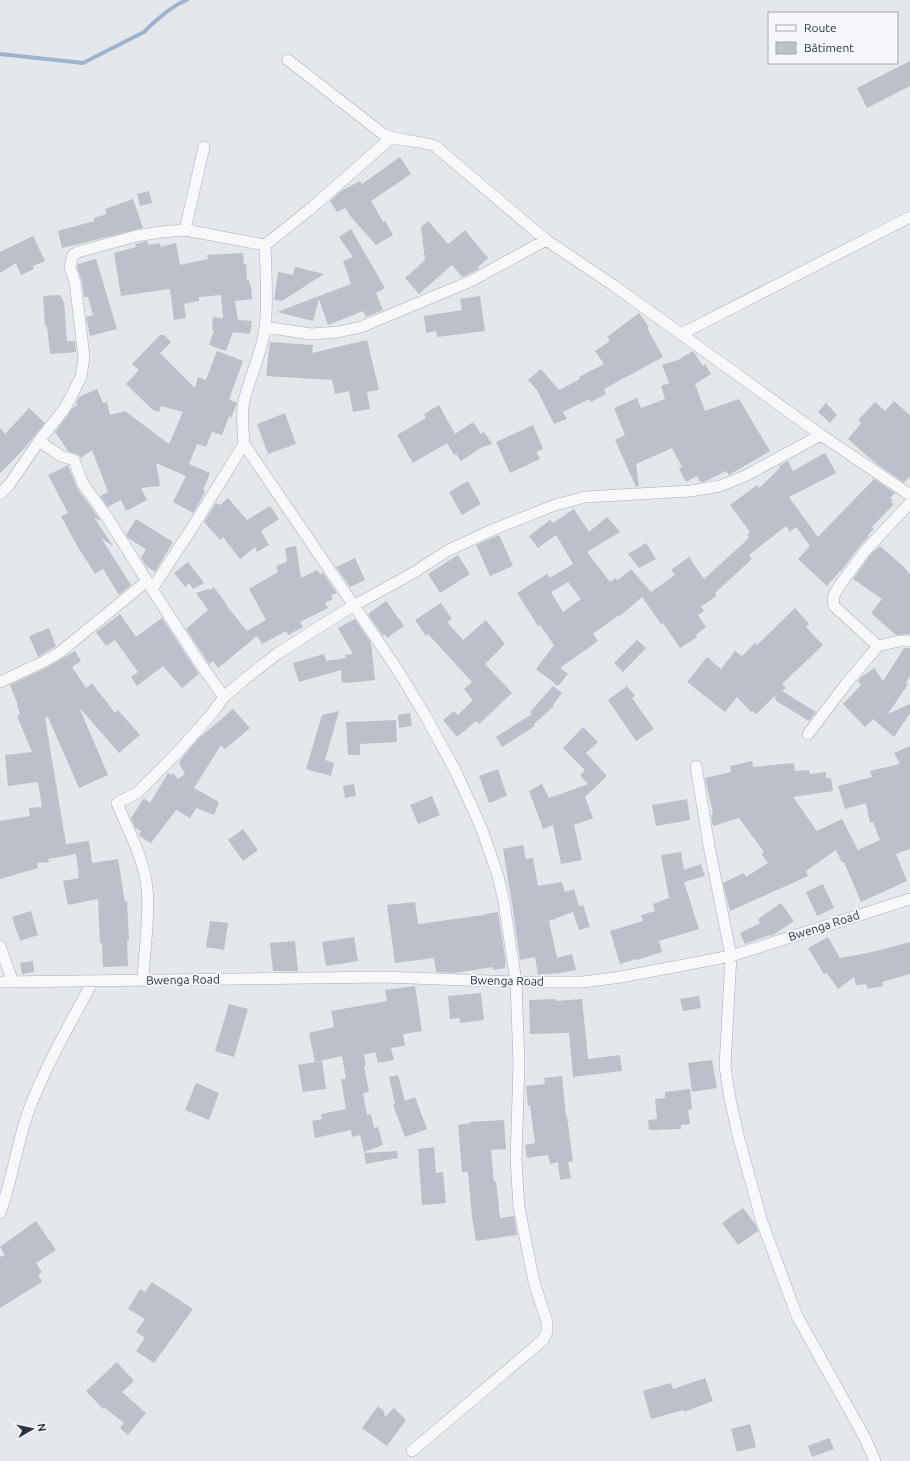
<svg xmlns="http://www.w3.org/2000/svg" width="910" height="1461" font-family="Ubuntu,sans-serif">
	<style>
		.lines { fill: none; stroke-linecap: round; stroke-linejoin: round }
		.stream { stroke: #9fb4cc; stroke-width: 4 }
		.building { fill: #bbc0ca; fill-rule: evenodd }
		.minor-casing { stroke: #a9aeb7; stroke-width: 12 }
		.minor { stroke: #f7f8fa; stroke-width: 11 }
		.labels { text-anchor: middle; stroke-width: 4; stroke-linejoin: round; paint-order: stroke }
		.street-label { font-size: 12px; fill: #2b3445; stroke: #f4f6f9 }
	</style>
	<rect width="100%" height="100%" fill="#e4e7ec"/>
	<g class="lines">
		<path class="stream" d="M0 54 83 63 144 32C156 20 171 6 187 0"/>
	</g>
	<path class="building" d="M910 61V86L867 108 857 88Z
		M400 157 411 174 371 201 383 222 385 221 393 235 376 245 351 217 345 208 337 212 330 201 341 191 360 181 362 184Z
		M149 191 152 203 140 206 137 194Z
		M133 199 143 228 62 248 58 231 94 221V218L107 214 105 209Z
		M428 221 448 244 465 230 488 258 478 267 479 269 462 277 452 265 419 294 405 278 425 260 421 227Z
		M351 229 385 288 376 293 383 310 366 317 363 311 328 325 319 299 313 321 277 312 351 284 343 261 353 257 339 237Z
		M33 236 45 261 33 266 34 269 21 275 16 263 0 273V252Z
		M147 241 148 245 160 243 161 247 176 243 180 265 208 259 207 255 243 253 244 264H246L247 280H249L250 285H251L252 299 235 301 238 320 252 321 250 334 233 332 226 351 209 345 214 330 212 329 213 317 223 318 221 295 199 297V301L184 304 186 318 174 320 170 289 121 296 114 253 136 247 135 244Z
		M96 259 117 329 90 336 86 317 93 315 88 297H84L82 281 77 267 78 264Z
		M295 267 324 274 282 301 274 300 278 272 293 275Z
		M60 295 64 302 67 341H75L76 352 50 354 47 326H45L43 296Z
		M480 296 485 331 437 337 436 331 426 333 424 316 462 310 460 299Z
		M639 313 649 327 647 328 663 357 604 389 606 394 591 402 589 399 563 412 567 419 554 424 537 390 528 380 541 369 559 390 580 379 579 377 604 364 595 351 610 341 607 337Z
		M160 335H164L171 342 160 353 195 388 198 377 206 380 217 351 243 361 229 399 237 403 231 418 229 416 222 435 212 432 206 447 197 444 189 464 210 473 203 490 205 491 203 496 193 513 173 502 186 476 156 463 160 486 141 488 147 500 126 511 121 500 108 507 100 496 108 492 92 450 81 458 79 455 68 451 55 432 72 409 77 405 76 402 79 397 97 389 103 403 107 402 110 415 125 411 169 444 183 412 161 406 159 412 153 410 126 384 139 370 132 364Z
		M367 340 379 390 367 392 370 409 353 412 349 391 335 394 332 380 266 376 270 342 313 345 312 353Z
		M693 351 703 366 705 364 711 374 695 384 705 411 739 399 770 451 729 475 726 471 704 482H700L697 476 686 482 679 469 682 467 672 448 636 464 639 486 636 487 615 440 625 435 614 408 637 398 641 408 665 399 661 386 669 383 662 365 678 360Z
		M894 401 910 415V476L904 483 874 462 848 439 861 423 858 420 875 402 885 411Z
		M826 403 837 415 830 423 818 412Z
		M439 405 455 434 473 422 481 434 484 432 492 444 482 447 461 461 456 454 454 455 447 443 413 463 397 435 426 418 424 414Z
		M29 408 45 423 22 451 0 473V428L5 434Z
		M285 413 296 444 268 454 257 424Z
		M533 425 543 449 536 452 540 459 510 473 496 442Z
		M825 453 836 473 789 497 818 537 874 479 895 493 890 498 893 500 891 502 894 504 872 527 874 529 868 535 869 536 859 547 841 571H840L827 586 798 559 810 546 796 527 790 532 786 526 749 555 752 559 715 593 716 596 701 607 704 611 698 615 706 627 696 635 697 637 680 648 663 623 661 624 642 597 620 616 619 615 593 634 598 641 560 668 568 674 558 686 536 669 554 645 540 625 538 626 517 593 547 574 550 578 573 564 556 535 538 548 529 536 550 520 553 523 574 509 589 532 607 517 620 532 587 552 610 582 616 578 618 580 631 569 651 592 675 575 671 570 689 557 704 579 749 538 747 534 750 532 730 505 757 485 759 488 780 468 779 466 788 461 793 471ZM568 582 581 599 563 612 551 592Z
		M68 465 77 488 99 518 101 521 94 517 113 546 101 538 131 585 119 595 103 569 95 574 76 544 61 516 68 513 48 475Z
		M468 481 481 504 462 515 449 492Z
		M228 498 247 520 270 506 279 519 261 531 269 545 257 552 255 547 240 559 223 537 220 540 204 522 216 503 220 505Z
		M136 519 173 542 155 572 146 566 141 558 146 549 128 538 126 535Z
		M499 535 513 566 490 576 476 545Z
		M646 543 656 559 639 568 628 554Z
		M296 546 301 578 317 570 320 574 323 573 337 593 331 595 333 599 325 603 328 608 300 622 303 627 288 635 286 631 262 644 257 636 218 668 213 661 209 664 186 629 208 610 196 593 209 589 210 590 214 587 227 605H226L247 631 266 620 249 589 278 572 276 566 287 562 285 548Z
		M880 546 904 567 910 574V634L896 635 871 613 882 599 853 579 870 555Z
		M458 555 470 574 440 593 428 574Z
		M355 558 365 580 350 587 336 567Z
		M188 562 204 583 193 589 189 583 185 587 174 573Z
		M386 601 404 626 387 638 385 634 383 636 368 614Z
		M441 603 452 619 447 622 463 640 486 620 505 644 485 664 512 693 479 724 476 721 457 737 443 720 454 711 458 715 473 700 464 689 472 682 428 634 426 636 415 620Z
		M795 608 809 624 806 627 823 645 782 684 786 688 782 691 816 712 809 721 776 701 775 696 756 714 752 711 751 712 737 697 725 712 687 682 707 657 721 669 735 651 742 656 755 643 757 645Z
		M120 614 136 637 162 618 199 674 182 688 163 666 137 686 131 677 138 672 115 640 106 646 96 632Z
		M355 619 371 643 375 680 348 683 342 682 341 670 299 682 293 663 324 654 326 661 346 658 345 655 353 654 338 628Z
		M49 628 56 646 38 657 29 636Z
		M637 640 646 648 623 672 614 663Z
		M904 648H910V676L906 683 908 684 888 714 910 704V713L894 737 873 719 865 727 843 704 861 685 858 681 861 677 874 668 883 681Z
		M75 651 81 661 72 667 86 688 92 683 115 713 118 710 140 735 119 753 79 707 108 775 79 788 48 717 45 718 66 844 89 841 92 863 118 859 125 902 127 901 129 941H127L128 966 103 967 102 943H100L98 899 68 905 63 881 79 878 76 854 48 859 49 862 37 863 38 868 0 879V821L30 816 29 808 42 807 38 782 8 786 5 755 32 752 17 716 20 714 17 705H18L10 685 48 667Z
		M553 686 562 693 553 705 554 706 534 724 535 726 502 747 496 737 532 714 530 712Z
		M627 686 635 696 632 698 654 729 636 741 608 700Z
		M233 709 250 728 225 749 221 745 194 788 219 802 214 815 196 808 190 818 176 810 151 843 147 841 139 835 141 831 135 828 131 818 144 798 150 803 168 773 172 775 173 773 178 779 185 774 179 763 181 759 199 738Z
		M339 711 325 760 334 763 331 776 306 769 322 715Z
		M410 713 412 726 399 728 398 715Z
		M396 720 397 742 360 744V755H348L346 722Z
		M583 727 598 742 586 753 607 776 585 797 593 818 574 825 582 860 561 864 553 825 543 829 529 791 542 784 549 798 588 784 580 775 585 770 563 748Z
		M910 746V849L896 854 907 881 861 902 844 862 842 863 836 850 806 871 808 876 730 911 723 883 744 873 746 877 768 863 761 854 764 852 739 818 713 826 711 815 713 814 705 778 731 772 730 766 752 761 753 767 794 763 795 771 809 770 810 774 826 772V778H831L833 791 793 797 817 831 842 819 858 850 880 840 873 822 870 823 866 803 845 809 838 786 872 777 870 771 900 764 894 753Z
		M498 769 507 796 489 803 479 776Z
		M354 784 356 796 345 798 343 786Z
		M432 796 440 815 418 824 410 805Z
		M687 799 690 820 656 826 652 805Z
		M243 829 258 850 243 861 228 840Z
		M523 845 526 859 533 858 538 886 562 882 565 892 574 889 579 906 583 905 590 927 579 930 573 912 549 921 557 958 572 954 576 970 556 974V973L538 975 535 957 520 960 513 910 503 849Z
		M681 852 684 870 701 864 705 876 684 882 699 929 659 941 662 952 637 960 636 959 620 964 610 931 643 921 641 915 655 911 653 904 669 898 661 855Z
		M823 884 834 908 817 916 806 892Z
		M415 902 418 924 485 915V914L498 912 506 963H505V968L493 970V967L454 973 436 972 434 958 395 963 387 905Z
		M781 903 794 921 773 935 770 936 769 935 745 944 740 933 760 923 758 919Z
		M31 911 38 935 20 941 12 917Z
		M210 921 228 923 224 950 206 947Z
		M354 937 358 961 326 966 322 942Z
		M828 937 840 958 872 952 910 942V974L882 982 883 986 868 989 866 984 856 985 854 977 838 989 827 973 824 974 808 948Z
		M295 941 298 971H273L270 943Z
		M33 961 34 972 22 974 20 963Z
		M415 986 422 1031 403 1034 405 1046 391 1048 394 1060 378 1063 375 1052 364 1055 366 1066H364L369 1092 363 1093 367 1115 371 1114 374 1128 378 1127 383 1145 364 1152 360 1135 352 1137 351 1130 315 1138 312 1121 322 1119 321 1114 346 1109 341 1079H346L342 1056 315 1062 309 1033 334 1027 331 1011 387 1001 385 990Z
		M481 993 484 1020 460 1023 459 1018 450 1019 448 996Z
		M699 996 701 1008 683 1011 680 999Z
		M556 999V1001L582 999 588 1059 620 1055 622 1071 573 1077 569 1033 530 1034 529 1000Z
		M229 1004 248 1009 234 1057 215 1051Z
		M712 1060 717 1088 692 1092 688 1063Z
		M322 1061 326 1089 303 1092 298 1065Z
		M398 1075 405 1101 415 1097 427 1129 405 1137 393 1105 395 1104 389 1077Z
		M562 1076 566 1117H567L573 1161 568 1162 571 1178 560 1180 558 1162 550 1164 548 1155 527 1158 525 1145 535 1143 530 1105 528 1106 526 1086 545 1084 544 1078Z
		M196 1083 219 1093 209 1120 185 1110Z
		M690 1089 692 1109 688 1110 690 1124 681 1125V1129L649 1130 648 1120 657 1119 655 1099 665 1098V1092Z
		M504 1120 506 1149 491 1150 494 1182 496 1181 500 1218 514 1216 517 1235 476 1241 472 1217 468 1172H462L458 1125 471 1123 470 1122Z
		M434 1147 436 1173 443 1172 446 1203 422 1205 418 1149Z
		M397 1151 398 1158 366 1164 364 1153Z
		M743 1208 756 1225 758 1231 738 1245 722 1223Z
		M36 1221 56 1250 36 1263 42 1272 38 1275 42 1282 0 1308V1257L5 1255 0 1247Z
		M152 1282 193 1309 154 1363 136 1351 145 1338 136 1332 145 1319 128 1309 140 1289 145 1292Z
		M117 1362 134 1381 122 1392 146 1413 128 1435 120 1428 124 1423 105 1408 103 1409 86 1391Z
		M705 1378 713 1401 684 1412 683 1410 651 1419 643 1391 671 1383 673 1389Z
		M378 1406 384 1411 385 1417 394 1408 406 1420 387 1446 362 1428Z
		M750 1424 756 1447 737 1452 731 1429Z
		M829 1438 834 1449 812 1457 808 1446Z"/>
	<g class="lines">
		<defs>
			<path id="minor" d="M288 60 383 134C399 142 418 140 435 146L546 240 613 285 821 435 910 495
				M185 230 204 147
				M265 327 311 334 338 332 361 327 471 281 546 240
				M681 334 910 217
				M244 444C243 430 241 415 244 401 250 376 262 353 265 328 268 302 266 270 265 245L309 210 391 138
				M0 494 9 485 39 441
				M152 589 107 517 83 484 74 460 61 456 39 441 65 408 81 377 84 357 75 282 70 267 73 255 78 252 136 236 161 232 185 230 265 245
				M878 646 834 606 833 599 835 593 840 585 865 551 910 503
				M0 682 45 661 59 653 147 581
				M224 697 199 662 152 589 192 528 244 444 397 669 425 715 456 772 481 827 498 876 504 902 516 982 519 1064 516 1160 519 1207 534 1282 547 1322V1332L543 1340 412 1451
				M808 734 846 684 878 646 899 641H910
				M696 766 709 846 731 956 725 1066 729 1094 739 1139 762 1222 797 1316 865 1438 875 1461
				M0 946 13 982
				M143 980C144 952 150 916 147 888 144 858 128 830 117 803L137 793 177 753 210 716 224 697 246 678 277 654 327 622 353 606 413 573 447 551 492 530 555 505 585 497 690 491 720 486 745 476 821 435
				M0 982 385 977 516 982H583L621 977 731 956 910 899
				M0 1213C13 1178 17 1141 30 1107 47 1063 71 1022 93 981"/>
		</defs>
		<use href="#minor" class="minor-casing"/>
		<use href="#minor" class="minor"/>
	</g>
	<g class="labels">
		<g class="street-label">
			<text transform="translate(824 926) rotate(-18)" y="4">Bwenga Road</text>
			<text transform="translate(183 980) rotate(-1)" y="4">Bwenga Road</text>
			<text transform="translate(507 981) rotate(1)" y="4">Bwenga Road</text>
		</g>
	</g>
	<rect x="768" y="12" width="130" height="52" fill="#f4f6f9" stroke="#a4a8b1"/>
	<rect x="776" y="25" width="20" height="6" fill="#f7f8fa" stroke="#a4a8b1"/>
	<text x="804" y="32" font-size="12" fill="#2b3445">Route</text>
	<rect x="776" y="42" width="20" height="12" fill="#bbc0ca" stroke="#a4a8b1"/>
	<text x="804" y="52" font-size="12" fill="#2b3445">Bâtiment</text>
	<g transform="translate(32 1429) rotate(81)" stroke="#f4f6f9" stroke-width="3" paint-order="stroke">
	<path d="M0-3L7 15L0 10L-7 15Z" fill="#2b3445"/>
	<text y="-6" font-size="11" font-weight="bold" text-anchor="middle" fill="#2b3445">N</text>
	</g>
</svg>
